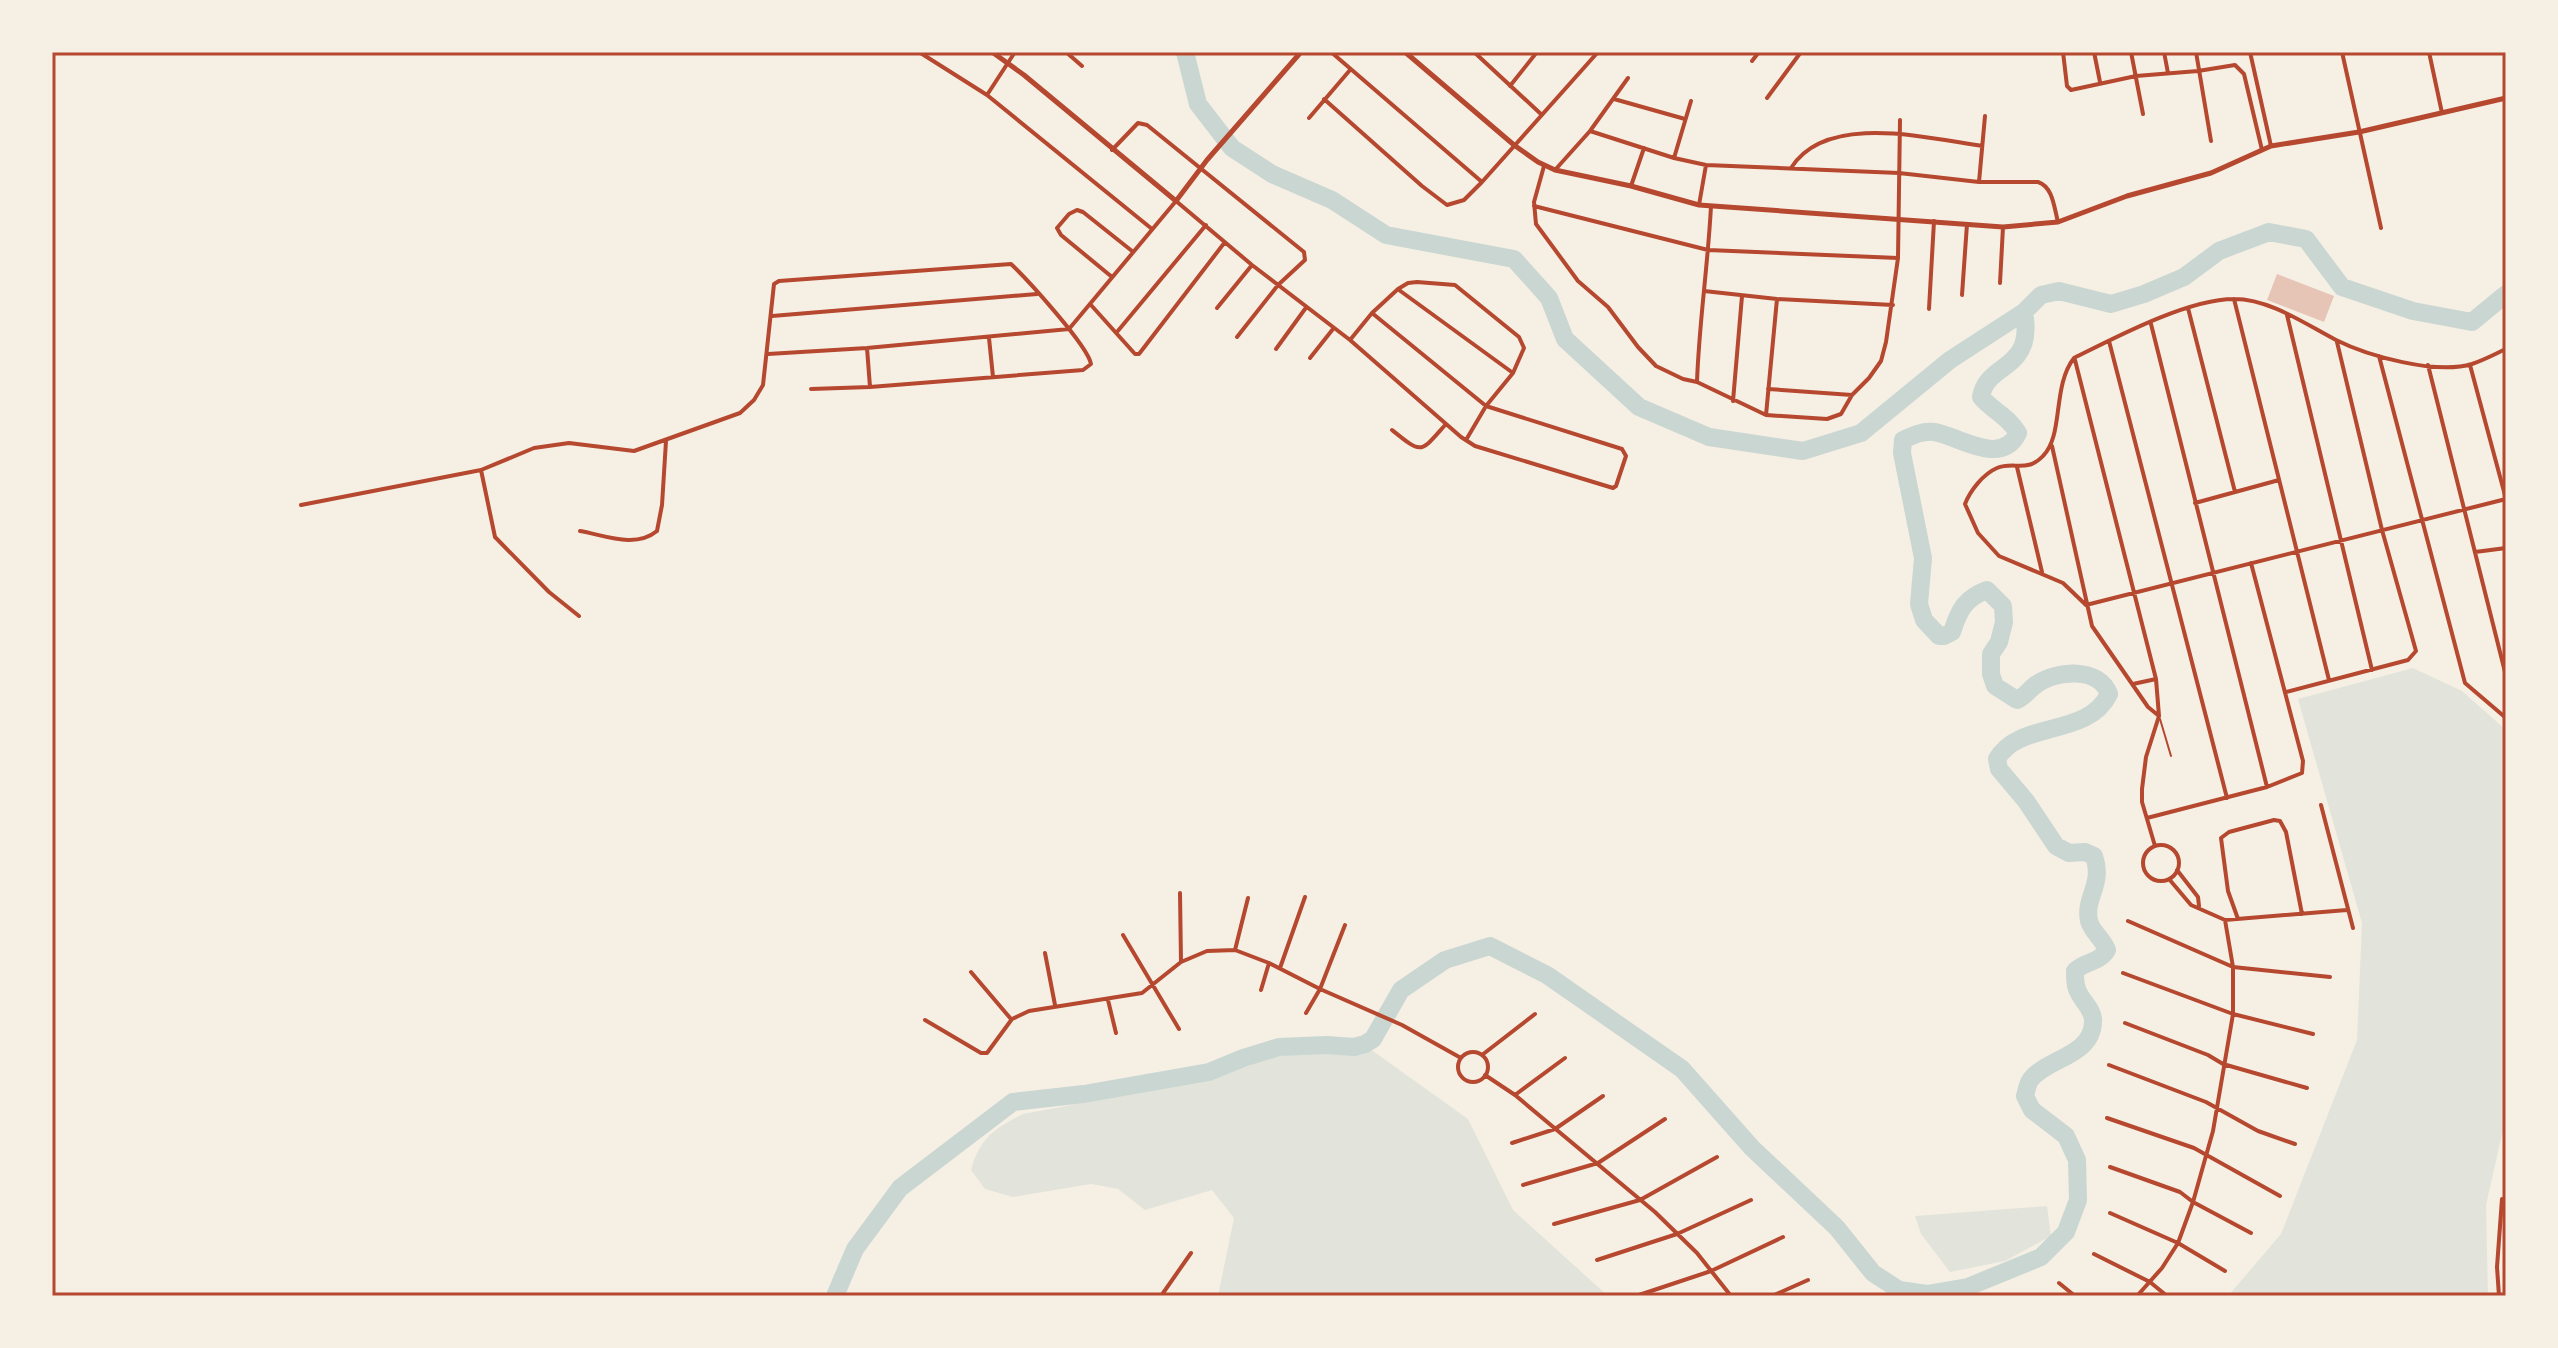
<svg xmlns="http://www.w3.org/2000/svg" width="2558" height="1348" font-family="Georgia,serif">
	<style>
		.green { fill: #e2e4dc }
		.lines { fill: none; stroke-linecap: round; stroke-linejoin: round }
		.river { stroke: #c9d6d2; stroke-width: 18 }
		.building { fill: #e6c5b7 }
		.service { stroke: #b5482f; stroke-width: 2 }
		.minor { stroke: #b5482f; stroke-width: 4 }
		.tertiary { stroke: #b5482f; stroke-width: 5 }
		.neatline { fill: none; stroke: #b5482f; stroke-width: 3 }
	</style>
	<rect width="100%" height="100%" fill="#f6efe4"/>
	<path class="green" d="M2413 668 2462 691 2506 730V1117L2486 1205 2488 1296H2228L2281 1234 2357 1040 2362 923 2298 699Z
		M1373 1051 1468 1119 1513 1210 1608 1296H1218L1234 1218 1212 1190 1145 1210 1118 1189 1091 1184 1013 1197 985 1189 971 1170C980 1138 994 1129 1023 1114L1202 1081 1263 1059 1292 1054H1351Z
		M2047 1206 2051 1236 2005 1261 1950 1272 1921 1234 1915 1216Z"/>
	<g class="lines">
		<path class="river" d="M1185 52 1198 104 1232 148 1272 174 1332 200 1386 235 1514 259 1549 298 1565 339 1639 407 1709 437 1803 451 1861 433 1950 360 2024 312 2041 295 2059 291 2111 304 2144 294 2184 277 2219 251 2269 232 2306 239 2342 287 2413 311 2472 322 2506 294
			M835 1296 855 1249 900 1188 1013 1102 1084 1094 1209 1072 1243 1058 1279 1047 1327 1045 1354 1047 1365 1044 1373 1039 1401 990 1445 960 1490 946 1547 975 1682 1069 1752 1148 1837 1228 1873 1273 1899 1290 1927 1294 1968 1287 2041 1257 2066 1232 2078 1200 2077 1160 2066 1136 2032 1110 2025 1096C2027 1090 2027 1084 2031 1079 2048 1058 2092 1056 2093 1022 2094 1009 2081 1001 2077 989 2075 984 2075 976 2075 971 2085 961 2099 963 2107 950 2103 939 2092 932 2089 921 2084 897 2104 885 2094 856L2085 852 2069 853 2056 846 2026 801 1999 769 1997 759C2019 720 2088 738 2109 694 2099 667 2057 670 2037 684 2029 689 2026 696 2017 700L1995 686 1991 674V654L1999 642 2004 622 2003 606 1987 590C1965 598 1959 610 1952 632L1944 636H1939L1924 620 1919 604 1923 558 1902 453 1903 440C1913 435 1922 431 1934 432 1957 435 2001 468 2018 433 2007 415 1994 412 1981 397 1987 361 2035 372 2024 312"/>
	</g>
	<path class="building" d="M2277 274 2334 296 2324 322 2267 300Z"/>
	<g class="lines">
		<path class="service" d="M2160 719 2171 756"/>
		<path class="minor" d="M919 52 987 95 1152 229
			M1066 52 1082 66
			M1331 52 1482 182
			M1474 52 1542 115
			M2063 52 2067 86 2071 90 2136 76 2198 71 2235 65 2244 74 2262 150
			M2094 52 2100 82
			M2131 52 2143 114
			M2164 52 2168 73
			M2196 52 2211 141
			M2250 52 2271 146
			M2342 52 2381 228
			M2429 52 2442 113
			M1752 61 1759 52
			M1510 86 1537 52
			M987 95 1015 52
			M1767 98 1801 52
			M1324 99 1422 186 1447 205 1464 200 1482 182 1598 52
			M1614 99 1685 119
			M1309 118 1350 70
			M1590 131 1674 158 1706 165 1899 173 1979 182H2038C2053 187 2054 207 2058 222
			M1112 150 1138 123 1147 125 1304 252 1305 260 1278 285 1237 337
			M1674 158 1691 101
			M1544 166 1534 202 1536 224 1578 281 1608 307 1638 347 1656 366 1683 379 1697 382 1766 415 1827 419 1841 414 1852 395 1869 378 1881 361 1886 342 1898 258 1900 120
			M1791 168C1826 112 1927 138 1982 146
			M1555 170 1590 131 1628 78
			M1979 182 1985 116
			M1631 186 1644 148
			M1699 205 1706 165
			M1534 206 1708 250 1898 258
			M1112 277 1061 235 1057 228 1069 214 1077 210 1083 212 1132 251
			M2000 283 2003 227
			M1399 290 1513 373
			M1704 291 1777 299 1893 305
			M1962 295 1967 224
			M2234 299 2329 680
			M1091 305 1135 354H1139L1225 242
			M1217 308 1252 265
			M2188 308 2235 492
			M1929 309 1934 221
			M2287 315 2372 670
			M772 316 1037 294
			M2151 324 2267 787
			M1117 332 1206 225
			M989 338 993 377
			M1350 340 1372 313 1398 289 1408 283 1417 282 1455 285 1519 337 1524 348 1513 373 1486 406 1466 440
			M2109 341 2227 798
			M867 348 870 387
			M1276 349 1305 309
			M768 354 867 348 1069 329 1176 201 1252 265 1350 340 1461 437 1475 446 1613 488 1616 486 1626 456 1622 449 1486 406 1372 313
			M2379 356 2465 683 2506 718
			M1310 358 1333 329
			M2075 360 2156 679 2159 716 2146 757 2142 789V802L2155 846
			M2428 365 2506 676
			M2470 365 2506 499
			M1697 382C1699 323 1708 265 1711 206
			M1768 389 1852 395
			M1733 401 1742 296
			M1766 415 1777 299
			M1392 430C1423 455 1420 453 1446 424
			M2052 446 2092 626 2148 707 2159 716
			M2017 467 2042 572
			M481 470 495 537 549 592 579 616
			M2195 503 2279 480
			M301 505 481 470 534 448 569 443 634 451 740 413 754 400 763 385 774 284 779 281 1011 264C1027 279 1088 346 1091 364L1083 370 870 387 811 389
			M580 531C604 535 635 549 657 531L662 505 666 441
			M2475 552 2506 548
			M2086 605 2063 583 1999 556 1978 533 1965 504C1970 491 1983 474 1997 468 2014 461 2027 473 2043 456 2064 435 2052 386 2074 358 2116 337 2188 299 2234 299 2270 299 2305 324 2336 340 2368 356 2436 375 2472 364 2484 360 2495 354 2506 349
			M2086 605 2506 499
			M2133 684 2156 679
			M2286 692 2408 660 2416 651 2382 530 2337 342
			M2321 805 2353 928
			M2147 818 2267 787 2302 773 2303 761 2251 563
			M2143 863a18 18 0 1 1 36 0a18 18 0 1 1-36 0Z
			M2177 870 2198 897 2199 906
			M2169 879 2191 905 2225 920 2347 910
			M1180 893 1181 962
			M2238 919 2228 891 2221 838 2229 832 2274 820 2280 821 2286 832 2302 914
			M2128 921 2233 967 2330 977
			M1123 935 1179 1029
			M1235 950 1248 898
			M1045 953 1055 1005
			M1280 968 1305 897
			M971 972 1011 1019
			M2123 973 2233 1014 2313 1034
			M1261 990 1269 963
			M1108 1000 1116 1033
			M1306 1013 1320 989 1345 925
			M925 1020 981 1053H987L1012 1019 1029 1011 1142 993 1181 962 1207 951 1235 950 1269 963 1320 989 1402 1025 1461 1058
			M2125 1023 2208 1055 2223 1064 2307 1088
			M1458 1067a15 15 0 1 1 30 0a15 15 0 1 1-30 0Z
			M1482 1055 1535 1014
			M2109 1065 2206 1102 2258 1131 2295 1144
			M1485 1075 1515 1095 1655 1212 1697 1253 1731 1296
			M1515 1095 1565 1058
			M2107 1118 2194 1148 2280 1196
			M1512 1143 1555 1129 1603 1096
			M2110 1167 2180 1192 2193 1202 2251 1233
			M1523 1185 1598 1163 1665 1119
			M2110 1213 2178 1243 2225 1271
			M1554 1224 1640 1200 1717 1157
			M2094 1254 2150 1282 2167 1296
			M1597 1260 1677 1234 1751 1200
			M2059 1283 2075 1296
			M1161 1296 1191 1253
			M1636 1296 1711 1271 1783 1237
			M1772 1296 1808 1280
			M2137 1296 2162 1268 2178 1243 2193 1202 2213 1131 2233 1014V967L2225 920
			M2499 1296 2497 1267 2502 1199"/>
		<path class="tertiary" d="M992 52 1024 75 1176 201 1207 160 1301 52
			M1405 52 1514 145 1538 162 1555 170 1631 186 1699 205 2003 227 2058 222 2127 196 2211 173 2271 146 2359 132 2506 98"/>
	</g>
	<rect width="2558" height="1348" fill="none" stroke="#f6efe4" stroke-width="108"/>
	<rect x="54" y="54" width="2450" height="1240" class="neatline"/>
</svg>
